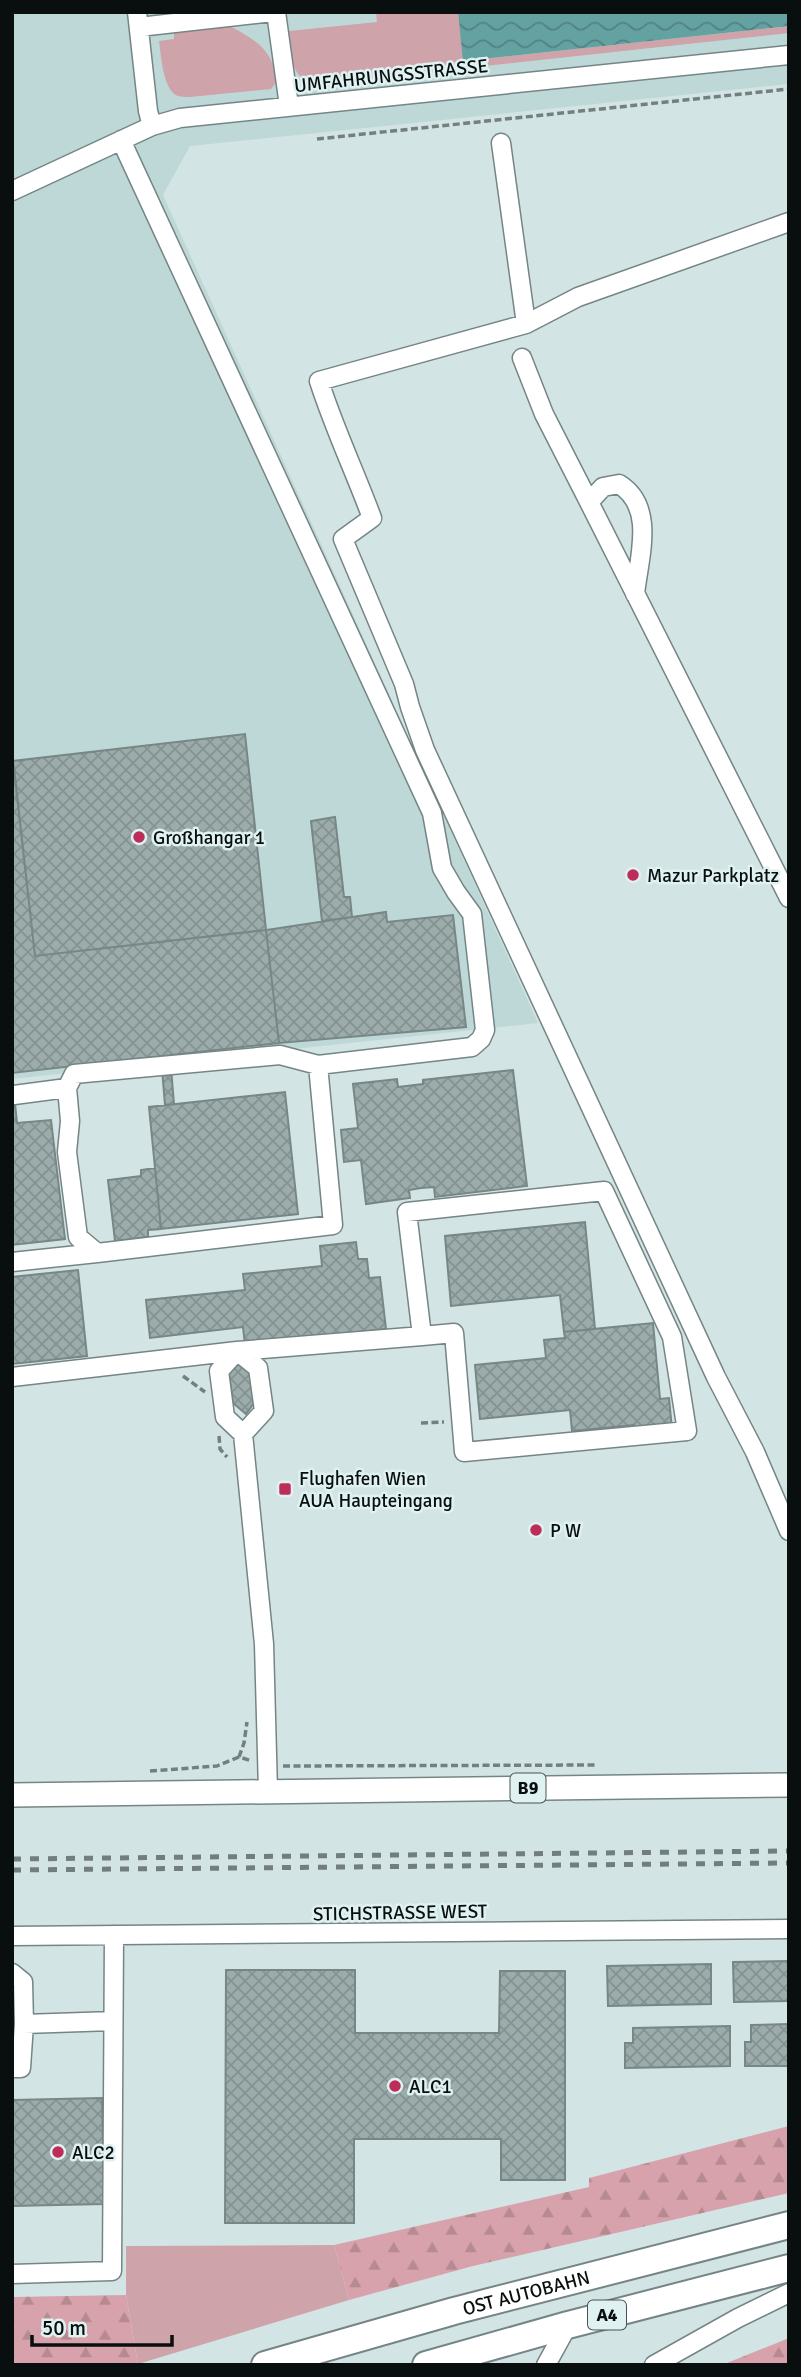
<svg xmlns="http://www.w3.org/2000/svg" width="801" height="2377" font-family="Signika,sans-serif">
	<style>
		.built { fill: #bed8d8 }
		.green { fill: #cfa3aa }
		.forest { fill: url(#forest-firs) }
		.water { fill: url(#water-waves) }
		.building { fill: url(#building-cross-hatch); stroke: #778786; stroke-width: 2 }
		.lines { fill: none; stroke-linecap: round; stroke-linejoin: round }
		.minor-casing { stroke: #758585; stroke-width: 21 }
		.major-casing { stroke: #758585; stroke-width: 26 }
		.highway-casing { stroke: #758585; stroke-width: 30 }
		.path { stroke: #748080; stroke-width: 3.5; stroke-dasharray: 7 3.5; stroke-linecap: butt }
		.minor { stroke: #fff; stroke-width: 18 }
		.major { stroke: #fff; stroke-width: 23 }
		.highway { stroke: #fff; stroke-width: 26 }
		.rail { stroke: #727d7d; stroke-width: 5; stroke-dasharray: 9 9; stroke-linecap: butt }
		.poi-dot { fill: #bc2d5a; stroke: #e0f1f1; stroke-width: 2.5 }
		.labels { text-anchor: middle; stroke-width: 5; stroke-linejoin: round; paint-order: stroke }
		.shield { fill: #e0f1f1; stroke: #4a5353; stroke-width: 2 }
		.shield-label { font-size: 18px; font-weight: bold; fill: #090f0f }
		.street-label { font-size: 19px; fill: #090f0f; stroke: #e0f1f1 }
		.poi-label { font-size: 19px; fill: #090f0f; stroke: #e0f1f1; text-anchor: start }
	</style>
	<defs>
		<pattern id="forest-firs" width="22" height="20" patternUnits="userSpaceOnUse" patternTransform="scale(1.75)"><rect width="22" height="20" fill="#d7a2ab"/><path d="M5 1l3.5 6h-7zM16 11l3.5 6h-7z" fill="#b78a92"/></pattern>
		<pattern id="water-waves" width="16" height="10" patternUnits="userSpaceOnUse" patternTransform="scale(1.75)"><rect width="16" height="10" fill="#64a2a2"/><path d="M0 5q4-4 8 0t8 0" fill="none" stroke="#518282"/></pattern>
		<pattern id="building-cross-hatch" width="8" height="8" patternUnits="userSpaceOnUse" patternTransform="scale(1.75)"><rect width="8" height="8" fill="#9bacab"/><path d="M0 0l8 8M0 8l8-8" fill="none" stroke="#849392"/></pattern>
	</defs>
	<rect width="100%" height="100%" fill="#d3e4e4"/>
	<path class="built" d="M12 12H789V84L190 146 163 195 538 1023 12 1079Z"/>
	<path class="green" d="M376 12H458L464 61 789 26V33L311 85C288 71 292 55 289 31L377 22Z
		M228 25C254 39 277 51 275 84L271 89 190 97C186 97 182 97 178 96 163 91 161 55 159 41L174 39V32Z
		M334 2245 349 2300 138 2364 126 2295V2246Z"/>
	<path class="forest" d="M789 2126V2193L473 2266 349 2300 334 2245 589 2187V2178Z
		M126 2295 138 2364 12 2365V2297Z
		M789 2338V2365H722Z"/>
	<path class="water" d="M458 12H789V26L463 61Z"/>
	<path class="building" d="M245 734 266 930 35 956 13 761Z
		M12 767H14L35 956 266 930 279 1043 12 1073Z
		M335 817 344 897H350L352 917 322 921 311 821Z
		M386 912 387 922 453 915 466 1027 279 1043 266 930Z
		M170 1056 174 1104 165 1105 161 1057Z
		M513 1070 527 1186 435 1197 434 1187 421 1188 409 1190 410 1198 366 1204 361 1160 344 1162 341 1130 358 1128 353 1084 397 1079 398 1087 423 1084V1080Z
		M12 1074 17 1123 51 1120 65 1239 12 1245Z
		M285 1092 298 1214 161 1229 149 1107Z
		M155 1168 161 1229 148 1230V1237L115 1241 108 1180 141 1176V1170Z
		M585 1222 595 1329 564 1332 560 1295 451 1306 445 1236Z
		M356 1242 358 1259H367L369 1278 380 1277 386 1329 245 1345 243 1327 150 1338 146 1300 245 1290 243 1274 322 1266 320 1246Z
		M78 1270 87 1356 12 1364V1277Z
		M653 1323 660 1399 669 1398 672 1429 635 1433 634 1425 572 1431 570 1410 480 1419 475 1365 546 1358 544 1340 565 1338 564 1332Z
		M240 1361 253 1371 256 1400 246 1414 233 1403 229 1374Z
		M789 1961V2001L734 2002 733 1962Z
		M711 1964V2004L608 2006 607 1966Z
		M226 1970H355V2033H499L500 1971H565V2180H501V2139H354V2223H225Z
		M789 2024V2066H745V2042H751V2025Z
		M730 2026V2066L625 2068V2043H633V2028Z
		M102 2098 104 2204 12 2206V2100Z"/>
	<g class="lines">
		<defs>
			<path id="minor" d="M137 12 148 111 152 126
				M276 12 289 106
				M139 27 273 12
				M501 143 526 324
				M12 191 152 126 180 118 789 55
				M789 222 578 297 526 324 319 381C334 428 355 472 372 518L343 539 404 684 410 707 425 750 716 1377 755 1452 789 1531
				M522 358 544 414 589 502
				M635 594C639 557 656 507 619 484L603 487 589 502 789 898
				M67 1088 74 1074 280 1055 318 1065 472 1047 481 1039 485 1030 472 914 456 892 442 868 432 813 121 140
				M14 1095 67 1088 70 1121 67 1152 78 1237 97 1253 333 1225 318 1065
				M12 1262 97 1253
				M12 1377 237 1351 422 1336 407 1212 604 1191 672 1337 687 1431 464 1452 454 1333 422 1336
				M243 1434 264 1411 258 1368 237 1351 219 1371 225 1417 243 1434 264 1644 268 1791
				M12 1936 789 1929
				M12 1973 23 1982 24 2024 113 2021
				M12 2068H21L24 2024
				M12 2274 112 2271 114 1935
				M546 2365 568 2325
				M654 2365 738 2318 789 2293"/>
			<path id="major" d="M12 1795 789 1785"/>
			<g id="highway">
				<path id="s1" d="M265 2365 454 2311 789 2225"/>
				<path d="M426 2365 568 2325 789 2268"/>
			</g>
		</defs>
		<use href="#minor" class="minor-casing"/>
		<use href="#major" class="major-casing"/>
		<use href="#highway" class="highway-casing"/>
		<path class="path" d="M317 139 789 89
			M183 1376 205 1392
			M421 1423 444 1422
			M219 1436 220 1449 227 1457
			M239 1757 244 1743 247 1722
			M283 1766 598 1765
			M150 1771 217 1766 239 1757 252 1761"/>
		<use href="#minor" class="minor"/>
		<use href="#major" class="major"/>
		<use href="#highway" class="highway"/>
		<path class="rail" d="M12 1859 789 1851
			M12 1870 789 1863"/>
	</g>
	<g class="poi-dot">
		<circle cx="139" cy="837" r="7"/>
		<circle cx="633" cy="875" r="7"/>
		<rect x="278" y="1482" width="14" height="14" rx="3.5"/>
		<circle cx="536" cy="1530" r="7"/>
		<circle cx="395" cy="2086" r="7"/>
		<circle cx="58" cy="2152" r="7"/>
	</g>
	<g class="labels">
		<g class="shield">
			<rect x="510.5" y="1773.5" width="35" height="29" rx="5"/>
			<rect x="588" y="2300.5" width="38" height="29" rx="5"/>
		</g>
		<g class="shield-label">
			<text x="528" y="1794">B9</text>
			<text x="607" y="2321">A4</text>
		</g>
		<g class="street-label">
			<text transform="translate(391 75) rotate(-6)" y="7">UMFAHRUNGSSTRASSE</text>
			<text transform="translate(400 1912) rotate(-1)" y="7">STICHSTRASSE WEST</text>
			<text dy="7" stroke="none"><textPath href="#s1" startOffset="271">OST AUTOBAHN</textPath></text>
		</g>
		<g class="poi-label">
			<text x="153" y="844">Großhangar 1</text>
			<text x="647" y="882">Mazur Parkplatz</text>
			<text x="299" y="1485">Flughafen Wien<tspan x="299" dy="22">AUA Haupteingang</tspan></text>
			<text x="550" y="1537">P W</text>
			<text x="409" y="2093">ALC1</text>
			<text x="72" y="2159">ALC2</text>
		</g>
	</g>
	<rect width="801" height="2377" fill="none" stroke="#090f0f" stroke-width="28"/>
	<path d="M32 2335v10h140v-10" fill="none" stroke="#090f0f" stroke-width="3.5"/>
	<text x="42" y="2335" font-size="21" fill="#090f0f" stroke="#e0f1f1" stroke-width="5" paint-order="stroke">50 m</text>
</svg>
